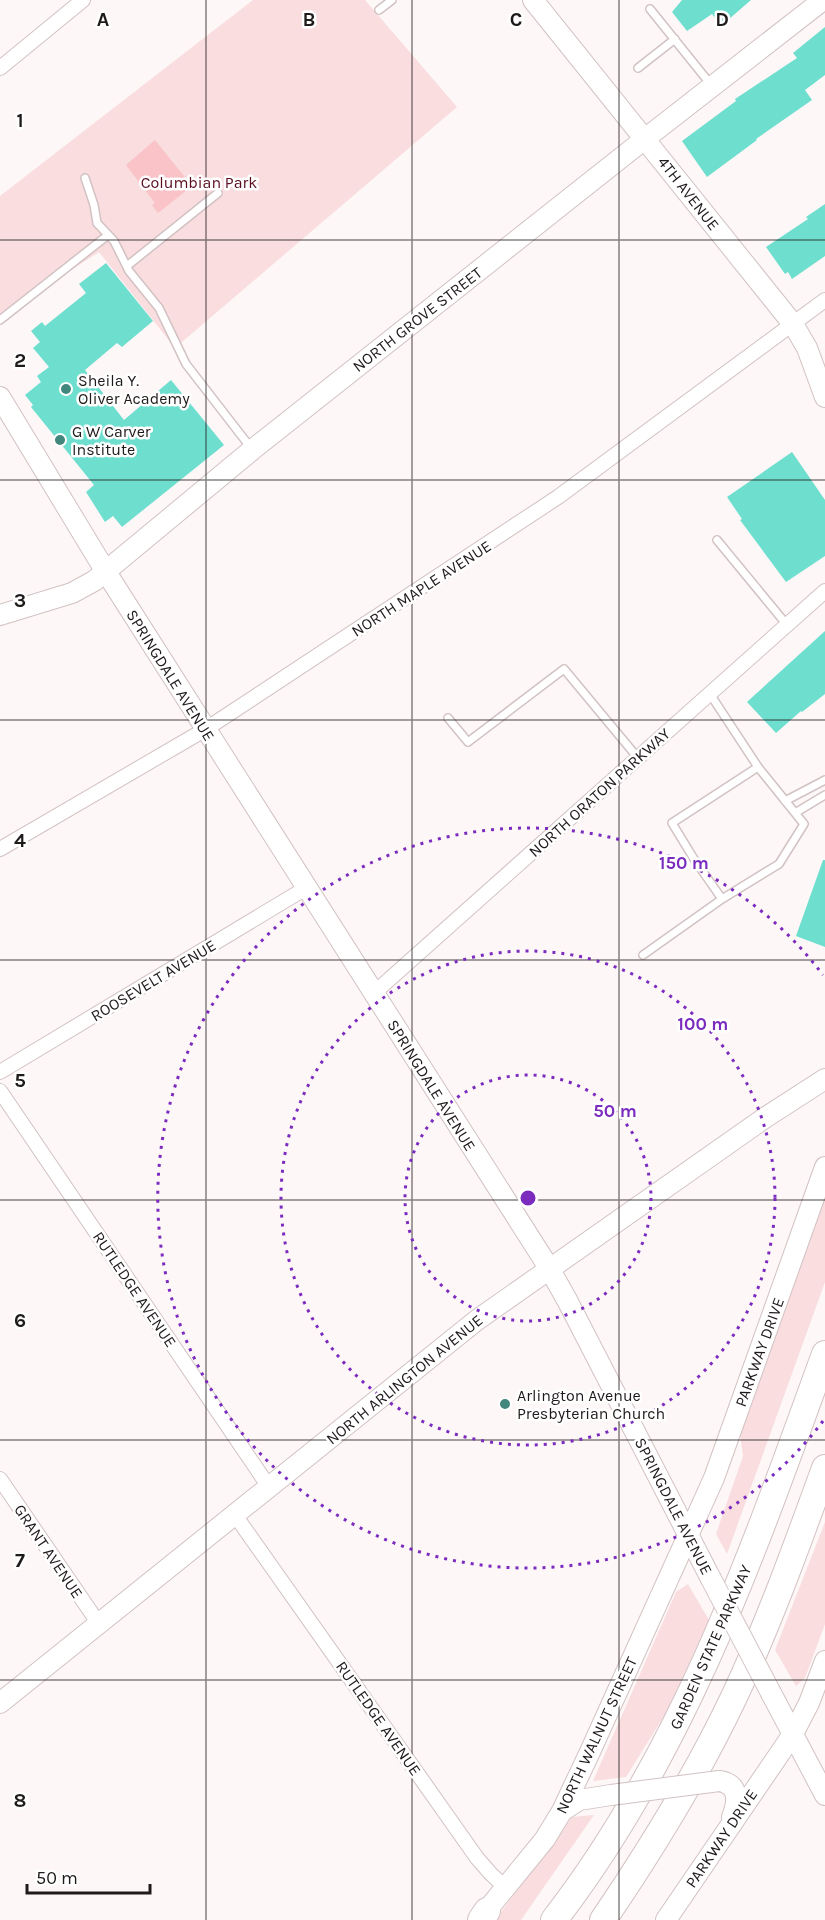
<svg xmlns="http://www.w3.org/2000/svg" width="825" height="1920" font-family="Karla,sans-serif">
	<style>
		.green { fill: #f9dddf }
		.water { fill: #fac3c7 }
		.building { fill: #6edecf }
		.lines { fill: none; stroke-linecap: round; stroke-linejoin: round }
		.lane-casing { stroke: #d2c2c3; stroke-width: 10 }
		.street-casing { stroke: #d2c2c3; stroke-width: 16 }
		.secondary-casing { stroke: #d2c2c3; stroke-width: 22 }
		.highway-casing { stroke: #d2c2c3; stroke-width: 28 }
		.lane { stroke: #fff; stroke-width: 7 }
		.street { stroke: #fff; stroke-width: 14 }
		.secondary { stroke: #fff; stroke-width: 20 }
		.highway { stroke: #fff; stroke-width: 26 }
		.secondary-bridge-casing { stroke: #d2c2c3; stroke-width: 22; stroke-linecap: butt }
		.secondary-bridge { stroke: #fff; stroke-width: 20 }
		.grid { fill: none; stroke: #201b1b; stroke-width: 1.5; stroke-opacity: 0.55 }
		.ring { fill: none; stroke: #7b2cbf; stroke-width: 3; stroke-dasharray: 3 6 }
		.poi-dot { fill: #41877d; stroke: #fff; stroke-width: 2 }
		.labels { text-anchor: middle; stroke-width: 5; stroke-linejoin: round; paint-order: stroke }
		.park-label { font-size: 16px; fill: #5a0d1f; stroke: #fff }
		.street-label { font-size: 16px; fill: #201b1b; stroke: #fff }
		.poi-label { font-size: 16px; fill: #201b1b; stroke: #fff; text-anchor: start }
		.grid-label { font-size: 20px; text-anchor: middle; font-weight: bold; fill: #201b1b; stroke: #fff; stroke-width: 5; stroke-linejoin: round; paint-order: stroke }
		.centre { fill: #7b2cbf; stroke: #fff; stroke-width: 3 }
		.ring-label { font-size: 18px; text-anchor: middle; font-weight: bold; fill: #7b2cbf; stroke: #fff; stroke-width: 5; stroke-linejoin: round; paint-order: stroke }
	</style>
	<rect width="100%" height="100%" fill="#fef7f7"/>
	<path class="green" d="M253 0H365L457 107 175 348 99 252 0 316V196Z
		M825 1192V1282L727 1554 716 1534 743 1456 740 1434Z
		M825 1522V1624L805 1678 796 1686 775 1650Z
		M688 1584 709 1620 666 1713 626 1777 593 1781 676 1592Z
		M594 1815 521 1920H495L572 1817Z"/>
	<path class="water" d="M155 140 192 186 158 213 152 205 155 203 126 165Z"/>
	<path class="building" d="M682 0H751L721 26 712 14 687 31 672 12Z
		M825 27V75L805 90 812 100 756 139 757 140 707 177 682 141 736 101 735 99 797 58 793 53Z
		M825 204V256L792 279 788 272 785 274 766 247 808 219 806 217Z
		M106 263 153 321 122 347 117 343 85 370 124 420 171 380 224 445 122 527 113 516 105 522 86 492 94 485 31 407 33 405 25 395 41 382 37 376 49 367 33 348 40 342 31 331 42 322 45 326 86 293 79 284Z
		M792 452 825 500V556L786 582 740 520 742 519 727 497Z
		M825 631V694L802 712 801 711 776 733 747 702Z
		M823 860H825V947L796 936Z"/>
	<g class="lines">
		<defs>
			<path id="lane" d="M650 9 712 86
				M379 10 392 0
				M638 68 675 39
				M85 178 94 205 97 223 114 241 129 271 159 308 186 364 251 448
				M127 266 218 193
				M0 320 108 235
				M717 540 787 625
				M448 718 468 742 564 669 638 758
				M785 801 825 780
				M795 813 825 795
				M722 899 694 859 672 823 758 767
				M643 955 722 899 779 864 804 824 758 767 710 694"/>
			<path id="street" d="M0 68 83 0
				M0 849 206 729 558 497 825 300
				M374 993 825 591
				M0 1072 306 888
				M0 1091 269 1487
				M0 1479 99 1624
				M235 1515 477 1858 491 1874 506 1888"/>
			<path id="secondary" d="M533 0 793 324 807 348 825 397
				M0 397 106 572 549 1268 567 1300 710 1577
				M0 615 72 593 94 581 252 450 646 138 823 0
				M771 1693 825 1795
				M0 1703 477 1320 766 1117 825 1079
				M719 1781C740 1784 738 1802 732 1817
				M562 1811 579 1800 611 1795
				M479 1920 545 1839 562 1811 589 1754 714 1478 825 1167
				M666 1920 793 1734 809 1703 825 1661"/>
			<path id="highway" d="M481 1920 487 1911
				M554 1920C684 1752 753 1552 825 1354
				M603 1920C652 1848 697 1775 734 1697 769 1623 797 1545 825 1468"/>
		</defs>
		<use href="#lane" class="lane-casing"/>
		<use href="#street" class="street-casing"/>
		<use href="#secondary" class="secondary-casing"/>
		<use href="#highway" class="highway-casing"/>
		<use href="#lane" class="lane"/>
		<use href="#street" class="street"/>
		<use href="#secondary" class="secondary"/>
		<use href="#highway" class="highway"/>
		<defs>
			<path id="secondary-bridge" d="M710 1577 771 1693
				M611 1795 719 1781"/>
		</defs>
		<use href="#secondary-bridge" class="secondary-bridge-casing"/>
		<use href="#secondary-bridge" class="secondary-bridge"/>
	</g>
	<path class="grid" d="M206 0V1920M412 0V1920M619 0V1920M0 240H825M0 480H825M0 720H825M0 960H825M0 1200H825M0 1440H825M0 1680H825"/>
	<g class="ring">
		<circle cx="528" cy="1198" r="123"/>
		<circle cx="528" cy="1198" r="247"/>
		<path d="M823 1421A370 370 0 1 1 823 975"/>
	</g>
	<g class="poi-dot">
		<circle cx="66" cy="389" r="6"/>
		<circle cx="60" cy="440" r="6"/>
		<circle cx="505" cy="1404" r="6"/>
	</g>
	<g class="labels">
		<g class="park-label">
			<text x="199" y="188">Columbian Park</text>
		</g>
		<g class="street-label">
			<text transform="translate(689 193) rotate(52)" y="6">4TH AVENUE</text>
			<text transform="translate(417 319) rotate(-38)" y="6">NORTH GROVE STREET</text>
			<text transform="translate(421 588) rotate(-33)" y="6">NORTH MAPLE AVENUE</text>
			<text transform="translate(171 675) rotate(58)" y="6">SPRINGDALE AVENUE</text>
			<text transform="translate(599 792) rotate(-42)" y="6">NORTH ORATON PARKWAY</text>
			<text transform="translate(153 980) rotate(-31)" y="6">ROOSEVELT AVENUE</text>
			<text transform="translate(432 1085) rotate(58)" y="6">SPRINGDALE AVENUE</text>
			<text transform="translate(135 1289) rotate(56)" y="6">RUTLEDGE AVENUE</text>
			<text transform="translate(759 1352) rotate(-70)" y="6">PARKWAY DRIVE</text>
			<text transform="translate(404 1379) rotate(-39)" y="6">NORTH ARLINGTON AVENUE</text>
			<text transform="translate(674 1506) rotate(63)" y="6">SPRINGDALE AVENUE</text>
			<text transform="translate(49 1551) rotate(56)" y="6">GRANT AVENUE</text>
			<text transform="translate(710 1647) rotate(-66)" y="6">GARDEN STATE PARKWAY</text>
			<text transform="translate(379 1718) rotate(55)" y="6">RUTLEDGE AVENUE</text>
			<text transform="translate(596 1735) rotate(-65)" y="6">NORTH WALNUT STREET</text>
			<text transform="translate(721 1838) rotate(-56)" y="6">PARKWAY DRIVE</text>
		</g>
		<g class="poi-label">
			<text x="78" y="386">Sheila Y.<tspan x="78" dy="18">Oliver Academy</tspan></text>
			<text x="72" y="437">G W Carver<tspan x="72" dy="18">Institute</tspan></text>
			<text x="517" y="1401">Arlington Avenue<tspan x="517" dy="18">Presbyterian Church</tspan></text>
		</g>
	</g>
	<g class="grid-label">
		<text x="103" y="26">A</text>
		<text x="309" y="26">B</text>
		<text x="516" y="26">C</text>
		<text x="722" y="26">D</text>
		<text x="20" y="127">1</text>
		<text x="20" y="367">2</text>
		<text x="20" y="607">3</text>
		<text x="20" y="847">4</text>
		<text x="20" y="1087">5</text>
		<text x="20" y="1327">6</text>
		<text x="20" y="1567">7</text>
		<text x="20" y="1807">8</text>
	</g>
	<circle cx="528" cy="1198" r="9" class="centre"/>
	<g class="ring-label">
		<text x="684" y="869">150 m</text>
		<text x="703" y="1030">100 m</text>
		<text x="615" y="1117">50 m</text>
	</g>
	<path d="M27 1884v9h123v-9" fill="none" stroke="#201b1b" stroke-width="3"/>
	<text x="36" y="1884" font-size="18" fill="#201b1b" stroke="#ffffff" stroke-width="4.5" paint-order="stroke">50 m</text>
</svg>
